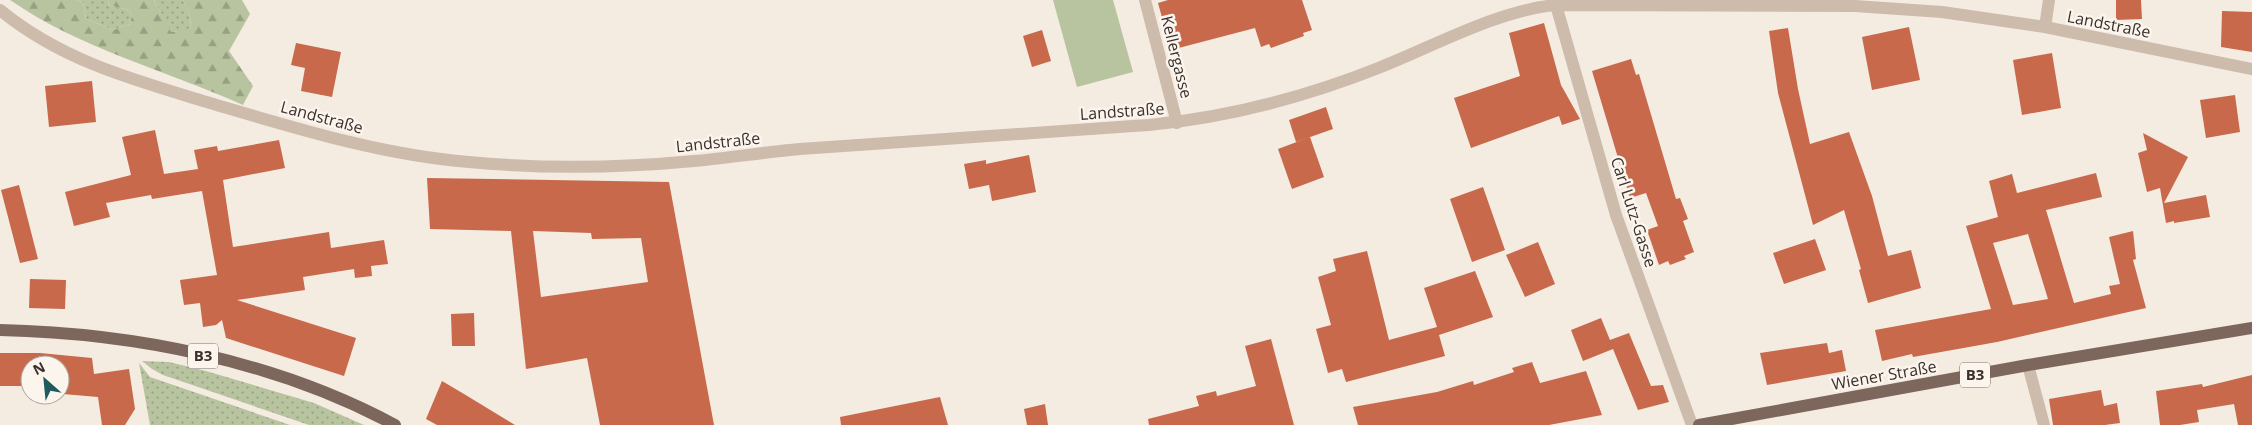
<svg xmlns="http://www.w3.org/2000/svg" width="2252" height="425" font-family="'Open Sans',sans-serif">
	<style>
		.green { fill: url(#green-dots) }
		.forest { fill: url(#forest-firs) }
		.pitch { fill: #b8c4a0 }
		.building { fill: #c8694b; fill-rule: evenodd }
		.lines { fill: none; stroke-linecap: round; stroke-linejoin: round }
		.minor { stroke: #cdbbac; stroke-width: 12 }
		.major { stroke: #7d675c; stroke-width: 12 }
		.labels { text-anchor: middle; stroke-width: 5; stroke-linejoin: round; paint-order: stroke }
		.shield { fill: #fbf5ee; stroke: #756b66; stroke-width: 1 }
		.shield-label { font-size: 15px; font-weight: bold; fill: #3b302b }
		.street-label { font-size: 16px; fill: #3b302b; stroke: #fbf5ee }
	</style>
	<defs>
		<pattern id="green-dots" width="8" height="8" patternUnits="userSpaceOnUse" patternTransform="scale(1.25)"><rect width="8" height="8" fill="#b8c4a0"/><path d="M2 2h.1M6 6h.1" fill="none" stroke="#97a083" stroke-width="1.8" stroke-linecap="round"/></pattern>
		<pattern id="forest-firs" width="22" height="20" patternUnits="userSpaceOnUse" patternTransform="scale(1.25)"><rect width="22" height="20" fill="#b8c4a0"/><path d="M5 1l3.5 6h-7zM16 11l3.5 6h-7z" fill="#97a083"/></pattern>
	</defs>
	<rect width="100%" height="100%" fill="#f4ebe1"/>
	<path class="green" d="M76 0H109L108 5 129 10 132 15 130 24 113 30 86 19 83 2Z
		M154 0H183L190 15 191 30 170 32Z
		M142 361 169 362 206 371 314 403 364 425H309L163 375 152 369Z
		M139 363 150 377 290 425H150Z"/>
	<path class="forest" d="M10 0H76L83 2 86 19 113 30 130 24 132 15 129 10 108 5 109 0H154L171 32 191 29 190 15 183 0H242L250 14 229 51 253 86 243 105C165 70 81 49 10 0Z"/>
	<path class="pitch" d="M1053 0H1113L1133 72 1077 87Z"/>
	<path class="building" d="M1168 0H1302L1312 30 1303 33 1304 36 1271 48 1269 44 1261 47 1255 28 1171 50 1158 3Z
		M2116 0H2141L2142 19 2116 20Z
		M2222 11 2252 12V52L2221 47Z
		M1544 23 1561 85 1580 119 1562 125 1559 116 1471 148 1454 98 1520 76 1509 33Z
		M1909 27 1920 80 1872 90 1862 37Z
		M1788 28 1798 89 1810 144 1849 132 1872 196 1888 256 1911 250 1921 288 1868 303 1859 270 1861 269 1844 210 1813 225 1778 93 1769 31Z
		M1042 30 1051 61 1032 67 1023 36Z
		M296 43 341 52 332 97 301 91 305 68 291 65Z
		M2052 53 2061 108 2022 115 2013 60Z
		M1631 59 1636 75 1639 74 1676 199 1680 198 1688 219 1683 221 1694 252 1684 256 1686 259 1670 265 1668 261 1659 265 1647 230 1658 226 1646 193 1630 198 1592 71Z
		M92 81 96 122 49 127 45 86Z
		M2235 95 2240 132 2206 138 2200 100Z
		M1326 107 1333 129 1296 142 1289 120Z
		M155 130 164 174 198 169 194 150 217 146 218 151 279 140 285 168 223 180 233 247 329 232 331 248 384 240 388 264 371 266 372 276 355 278 354 269 303 277 305 290 237 300 356 338 344 376 226 338 222 320 216 325 203 327 200 303 184 305 180 280 217 275 202 191 152 199 151 195 106 203 110 217 74 226 65 192 131 175 122 137Z
		M2143 133 2188 157 2164 203 2206 195 2210 217 2174 223V221L2166 223 2160 188 2147 192 2138 153 2147 150Z
		M1310 137 1324 177 1292 189 1278 149Z
		M1029 155 1036 192 992 201 989 185 969 189 964 164 986 160V164Z
		M2096 173 2102 197 2046 210 2074 303 2111 294 2109 286 2120 284 2109 237 2133 231 2136 259 2133 260 2146 308 1997 342 1913 357 1912 354 1882 361 1875 330 1991 309 1966 226 1998 217 1989 181 2012 174 2017 193ZM2028 234 2048 299 2013 305 1993 243Z
		M427 178 669 182 714 425H600L587 358 526 369 511 231 430 229ZM533 231 591 233 592 239 641 238 648 282 541 297Z
		M19 185 38 259 20 263 1 190Z
		M1483 187 1505 250 1472 262 1450 199Z
		M1815 239 1826 270 1784 284 1773 253Z
		M1538 242 1555 284 1525 297 1506 255Z
		M1367 251 1389 340 1437 327 1424 288 1475 271 1493 317 1439 335 1437 328 1445 356 1346 382 1342 369 1328 373 1316 329 1331 325 1318 277 1336 271 1333 259Z
		M30 279 66 280 65 309 29 308Z
		M474 313 475 346H452L451 314Z
		M1601 318 1610 340 1629 333 1651 386 1663 385 1669 402 1638 410 1613 349 1583 361 1571 330Z
		M1271 339 1294 425H1149L1148 419 1199 406 1196 396 1216 391 1217 396 1256 386 1245 346Z
		M1827 343 1829 353 1842 350 1846 371 1767 385 1760 353Z
		M0 353H40L92 358 94 374 129 369 135 409 125 425H102L98 397 63 394V388H60V365H30V395H32L27 396 22 386H0Z
		M1532 362 1540 383 1586 371 1602 415 1549 425H1358L1353 407 1437 392 1473 381 1474 385 1514 372 1512 368Z
		M2252 375V425H2238L2234 404 2197 410 2199 422 2180 425H2160L2156 391 2202 384 2203 387Z
		M442 381 464 394 515 425H437L426 419Z
		M2101 390 2104 406 2117 403 2120 423 2105 425H2053L2049 399Z
		M940 397 948 425H841L840 417Z
		M1045 404 1048 425H1027L1024 409Z"/>
	<g class="lines">
		<path class="minor" d="M1145 0 1177 123
			M1556 5 1616 215 1692 425
			M0 10C62 61 134 80 210 103 295 128 381 155 469 162 544 169 620 168 694 161 730 158 765 152 800 149 917 140 1033 133 1149 125 1230 117 1306 97 1381 67 1434 46 1499 10 1556 5L1855 6 1942 12 2045 27 2252 69
			M2045 27 2049 0
			M2028 365 2044 425"/>
		<path class="major" d="M0 330C135 333 276 361 395 425
			M1699 425 2028 365 2252 328"/>
	</g>
	<g class="labels">
		<g class="shield">
			<rect x="188" y="343.5" width="30" height="25" rx="4"/>
			<rect x="1960" y="362.5" width="30" height="25" rx="4"/>
		</g>
		<g class="shield-label">
			<text x="203" y="361">B3</text>
			<text x="1975" y="380">B3</text>
		</g>
		<g class="street-label">
			<text transform="translate(2109 24) rotate(11)" y="6">Landstraße</text>
			<text transform="translate(1177 57) rotate(76)" y="6">Kellergasse</text>
			<text transform="translate(1122 111) rotate(-4)" y="6">Landstraße</text>
			<text transform="translate(322 117) rotate(15)" y="6">Landstraße</text>
			<text transform="translate(718 142) rotate(-6)" y="6">Landstraße</text>
			<text transform="translate(1634 212) rotate(72)" y="6">Carl Lutz-Gasse</text>
			<text transform="translate(1884 375) rotate(-10)" y="6">Wiener Straße</text>
		</g>
	</g>
	<g transform="translate(45 380) rotate(333)"><circle r="24" fill="#fbf5ee" stroke="#aea6a0"/>
	<path d="M0-4L9 19L0 12L-9 19Z" fill="#1f5a5e"/>
	<text y="-8" font-size="14" font-weight="bold" text-anchor="middle" fill="#3b302b">N</text>
	</g>
</svg>
